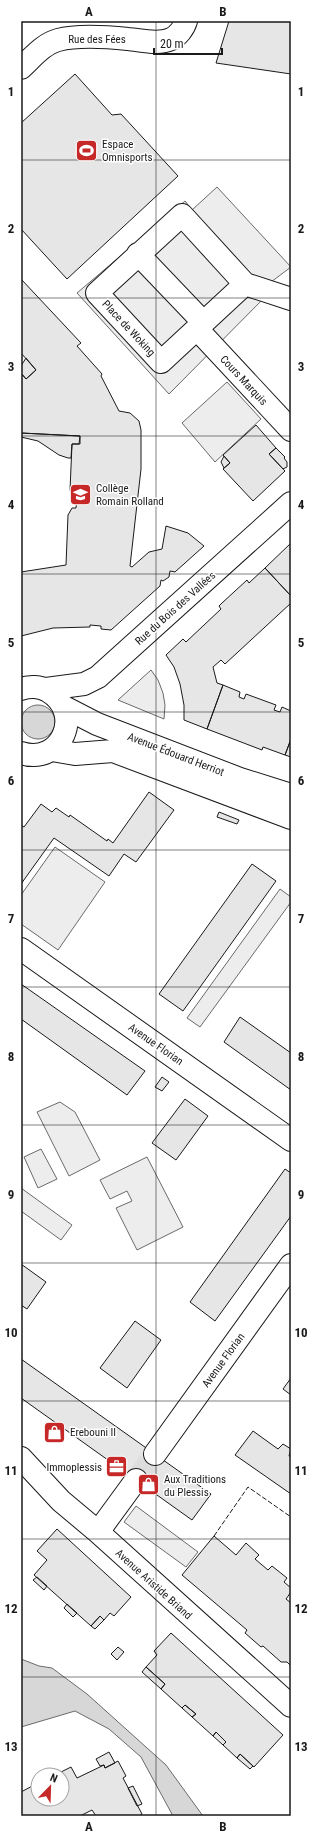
<svg xmlns="http://www.w3.org/2000/svg" width="312" height="1837" font-family="'Roboto Condensed',sans-serif">
	<style>
		.built { fill: #ededed; stroke: #6a6a6a }
		.water { fill: #d7d7d7; stroke: #6a6a6a }
		.building { fill: #e6e6e6; stroke: #1a1a1a }
		.lines { fill: none; stroke-linecap: round; stroke-linejoin: round }
		.minor-tunnel { stroke: #ddd; stroke-width: 22; stroke-dasharray: 22 11; stroke-linecap: butt }
		.minor-casing { stroke: #1a1a1a; stroke-width: 24 }
		.minor { stroke: #fff; stroke-width: 22 }
		.fence { stroke: #1a1a1a; stroke-width: 1; stroke-dasharray: 5 2; stroke-linecap: butt }
		.grid { fill: none; stroke: #1a1a1a; stroke-width: 1; stroke-opacity: 0.55 }
		.labels { text-anchor: middle; stroke-width: 3; stroke-linejoin: round; paint-order: stroke }
		.street-label { font-size: 11px; fill: #1a1a1a; stroke: #fff }
		.poi-label { font-size: 11px; fill: #1a1a1a; stroke: #fff; text-anchor: start }
		.neatline { fill: none; stroke: #1a1a1a; stroke-width: 1.5 }
		.grid-label { font-size: 13px; text-anchor: middle; font-weight: bold; fill: #1a1a1a }
	</style>
	<rect width="100%" height="100%" fill="#fff"/>
	<path class="built" d="M217 187 291 267 271 282 270 292 169 394 77 293 185 201 192 210Z
		M227 382 261 419 215 462 182 423Z
		M151 670 158 680 163 693 165 705 164 719 118 700Z
		M55 847 105 882 58 950 21 924V895Z
		M280 889 291 897V902L200 1027 187 1018Z
		M60 1102 75 1112 100 1160 69 1176 37 1112Z
		M41 1149 57 1179 38 1188 24 1157Z
		M147 1157 183 1227 137 1250 116 1208 132 1201 127 1191 110 1199 100 1180Z
		M21 1188 72 1225 61 1240 21 1211Z
		M136 1506 198 1552 186 1567 124 1522Z"/>
	<path class="water" d="M21 722a17 17 0 1 1 34 0a17 17 0 1 1-34 0Z
		M21 1659 39 1666 52 1668 87 1694 166 1765 203 1816H173L141 1757 109 1729 75 1711 21 1727Z"/>
	<path class="building" d="M229 21H291V74L216 63Z
		M75 74 112 115 121 114 178 176 67 279 21 229V123Z
		M21 279 81 343 77 346 102 374 101 376 119 411 130 413 139 421 141 430V469L130 566 132 567 149 552 162 549 166 526 188 533 204 546 175 572 170 571 169 577 163 581 161 580 160 586 111 630 101 629V626L90 625V627L53 628 21 636V572L66 565 68 515 72 508H76L77 497H73L70 490 72 444H79L80 436 21 433V373L26 379 36 370 21 353Z
		M26 358 36 370 26 379 21 373V366Z
		M256 425 276 448 269 454 285 471 253 501 223 469 230 463 223 455Z
		M21 433 80 436V444H72L71 458H68L59 455 38 441 21 437Z
		M276 448 285 457 284 458 287 462V467L283 469 269 454Z
		M224 456 230 463 224 468 221 462Z
		M291 543V596L265 568Z
		M265 568 291 596V603L225 664 221 660 213 667 217 683 223 685 207 729 184 720V705L180 684 174 667 166 655 183 639 186 642 221 609 219 606 222 603 247 580 249 583Z
		M223 685 240 692 239 697 244 699 246 694 276 705 274 710 280 712 282 707 291 711V739L285 755 263 747 262 750 207 729Z
		M291 739V757L285 755Z
		M149 792 174 810 136 862 124 854 109 876 54 838 21 884V825L24 827 41 804 52 812 56 808 69 817 70 815 107 841 108 839 113 843Z
		M219 812 239 820 237 824 217 817Z
		M252 864 276 881 183 1011 159 994Z
		M21 984 145 1071 127 1095 21 1019Z
		M240 1017 291 1053V1090L224 1042Z
		M162 1077 169 1082 162 1091 155 1087Z
		M185 1099 208 1116 176 1160 152 1143Z
		M285 1169 291 1173V1216L215 1321 190 1302Z
		M21 1264 46 1282 27 1309 21 1305Z
		M135 1321 161 1340 127 1388 100 1368Z
		M21 1359 211 1494 192 1520 21 1398Z
		M291 1378V1395L283 1389Z
		M253 1431 278 1449 283 1444 291 1449 289 1456 291 1457V1494L235 1455Z
		M57 1529 131 1597 114 1616 110 1613 104 1620 100 1616 91 1626 34 1575 47 1560 37 1551Z
		M214 1536 236 1555 246 1543 259 1555 255 1559 268 1570 272 1566 287 1578 284 1582 291 1588V1592L286 1599 291 1603V1666L287 1662H281L263 1646 261 1647 245 1633 247 1630 182 1575Z
		M37 1577 47 1586 44 1590 33 1580Z
		M67 1604 77 1613 73 1617 64 1608Z
		M100 1616 104 1620 95 1629 91 1626Z
		M171 1633 283 1735 254 1767 240 1754 237 1758 223 1745 226 1742 216 1732 213 1736 192 1717 196 1714 185 1705 182 1708 161 1689 165 1684 146 1667 157 1655 154 1651Z
		M118 1647 124 1652 117 1660 111 1654Z
		M146 1667 165 1684 161 1689 142 1672Z
		M185 1705 196 1714 192 1717 182 1708Z
		M216 1732 226 1742 223 1745 213 1736Z
		M109 1752 115 1763 105 1768 104 1765 100 1766 96 1759Z
		M240 1754 253 1766 250 1769 237 1758Z
		M118 1761 126 1776 123 1778 142 1814 139 1816H96L92 1810 80 1816H21V1792L38 1783V1799H62V1775H55L71 1767 77 1778 104 1765 105 1768Z
		M133 1786 142 1804 137 1806 128 1788Z"/>
	<g class="lines">
		<path class="minor-tunnel" d="M136 1480 155 1454"/>
		<defs>
			<path id="minor" d="M21 68C32 58 43 44 58 40 77 35 108 37 128 39 141 40 158 45 171 39 178 36 184 28 186 21
				M182 215 245 284 161 362 97 293Z
				M138 254 203 322
				M245 284 291 299
				M197 329 291 430
				M21 689C29 686 40 686 48 691 85 713 61 766 21 753
				M46 689 84 684 98 677 291 503
				M64 707 97 724 240 779 291 795
				M52 750 75 754 113 751 291 818
				M21 949 291 1140
				M155 1454 291 1265
				M21 1458 61 1501 98 1532 291 1706
				M98 1532 136 1480"/>
		</defs>
		<use href="#minor" class="minor-casing"/>
		<use href="#minor" class="minor"/>
		<path class="fence" d="M214 1536 248 1487 291 1517"/>
	</g>
	<path class="grid" d="M156 21V1816M21 160H291M21 298H291M21 436H291M21 574H291M21 712H291M21 850H291M21 987H291M21 1125H291M21 1263H291M21 1401H291M21 1539H291M21 1677H291"/>
	<defs>
		<symbol id="stadium-square" viewBox="-11 -11 22 22"><rect x="-9" y="-9" width="18" height="18" rx="4" fill="#c62828" stroke="#fff"/><path d="M0-5a6.5 5 0 1 0 0 10a6.5 5 0 1 0 0-10ZM-3.5-1.8h7v3.6h-7Z" fill="#fff"/></symbol>
		<symbol id="school-square" viewBox="-11 -11 22 22"><rect x="-9" y="-9" width="18" height="18" rx="4" fill="#c62828" stroke="#fff"/><path d="M0-5L7-2L0 1L-7-2ZM-4 1L0 2.5L4 1V4Q0 6-4 4Z" fill="#fff"/></symbol>
		<symbol id="shop-square" viewBox="-11 -11 22 22"><rect x="-9" y="-9" width="18" height="18" rx="4" fill="#c62828" stroke="#fff"/><path d="M-5-2.5h2.3a2.7 3.5 0 0 1 5.4 0H5L5.5 6h-11ZM-1.5-2.5h3a1.5 2.3 0 0 0-3 0Z" fill="#fff"/></symbol>
		<symbol id="office-square" viewBox="-11 -11 22 22"><rect x="-9" y="-9" width="18" height="18" rx="4" fill="#c62828" stroke="#fff"/><path d="M-6-3h4V-5.5h4V-3h4V5H-6ZM-1-4.5V-3h2v-1.5ZM-6 0V1H6V0Z" fill="#fff"/></symbol>
	</defs>
	<g fill-rule="evenodd">
		<use href="#stadium-square" x="74" y="138" width="25" height="25"/>
		<use href="#school-square" x="68" y="482" width="25" height="25"/>
		<use href="#shop-square" x="42" y="1420" width="25" height="25"/>
		<use href="#office-square" x="104" y="1454" width="25" height="25"/>
		<use href="#shop-square" x="136" y="1472" width="25" height="25"/>
	</g>
	<g class="labels">
		<g class="street-label">
			<text x="97" y="43">Rue des Fées</text>
			<text transform="translate(129 328) rotate(47)" y="4">Place de Woking</text>
			<text transform="translate(244 380) rotate(47)" y="4">Cours Marquis</text>
			<text transform="translate(175 608) rotate(-42)" y="4">Rue du Bois des Vallées</text>
			<text transform="translate(176 754) rotate(21)" y="4">Avenue Édouard Herriot</text>
			<text transform="translate(156 1044) rotate(35)" y="4">Avenue Florian</text>
			<text transform="translate(223 1360) rotate(-54)" y="4">Avenue Florian</text>
			<text transform="translate(154 1584) rotate(42)" y="4">Avenue Aristide Briand</text>
		</g>
		<g class="poi-label">
			<text x="102" y="148">Espace<tspan x="102" dy="13">Omnisports</tspan></text>
			<text x="96" y="492">Collège<tspan x="96" dy="13">Romain Rolland</tspan></text>
			<text x="70" y="1436">Erebouni II</text>
			<text x="102" y="1471" text-anchor="end">Immoplessis</text>
			<text x="164" y="1483">Aux Traditions<tspan x="164" dy="13">du Plessis</tspan></text>
		</g>
	</g>
	<rect width="312" height="1837" fill="none" stroke="#ffffff" stroke-width="44"/>
	<g transform="translate(50 1787) rotate(23)"><circle r="19" fill="#ffffff" stroke="#a3a3a3"/>
	<path d="M0-3L7 15L0 10L-7 15Z" fill="#c62828"/>
	<text y="-6" font-size="11" font-weight="bold" text-anchor="middle" fill="#1a1a1a">N</text>
	</g>
	<path d="M154 48v6h68v-6" fill="none" stroke="#1a1a1a" stroke-width="2"/>
	<text x="160" y="48" font-size="12" fill="#1a1a1a" stroke="#ffffff" stroke-width="3" paint-order="stroke">20 m</text>
	<rect x="22" y="22" width="268" height="1793" class="neatline"/>
	<g class="grid-label">
		<text x="89" y="16">A</text>
		<text x="223" y="16">B</text>
		<text x="11" y="96">1</text>
		<text x="301" y="96">1</text>
		<text x="11" y="233">2</text>
		<text x="301" y="233">2</text>
		<text x="11" y="371">3</text>
		<text x="301" y="371">3</text>
		<text x="11" y="509">4</text>
		<text x="301" y="509">4</text>
		<text x="11" y="647">5</text>
		<text x="301" y="647">5</text>
		<text x="11" y="785">6</text>
		<text x="301" y="785">6</text>
		<text x="11" y="923">7</text>
		<text x="301" y="923">7</text>
		<text x="11" y="1061">8</text>
		<text x="301" y="1061">8</text>
		<text x="11" y="1199">9</text>
		<text x="301" y="1199">9</text>
		<text x="11" y="1337">10</text>
		<text x="301" y="1337">10</text>
		<text x="11" y="1475">11</text>
		<text x="301" y="1475">11</text>
		<text x="11" y="1613">12</text>
		<text x="301" y="1613">12</text>
		<text x="11" y="1751">13</text>
		<text x="301" y="1751">13</text>
		<text x="89" y="1831">A</text>
		<text x="223" y="1831">B</text>
	</g>
</svg>
